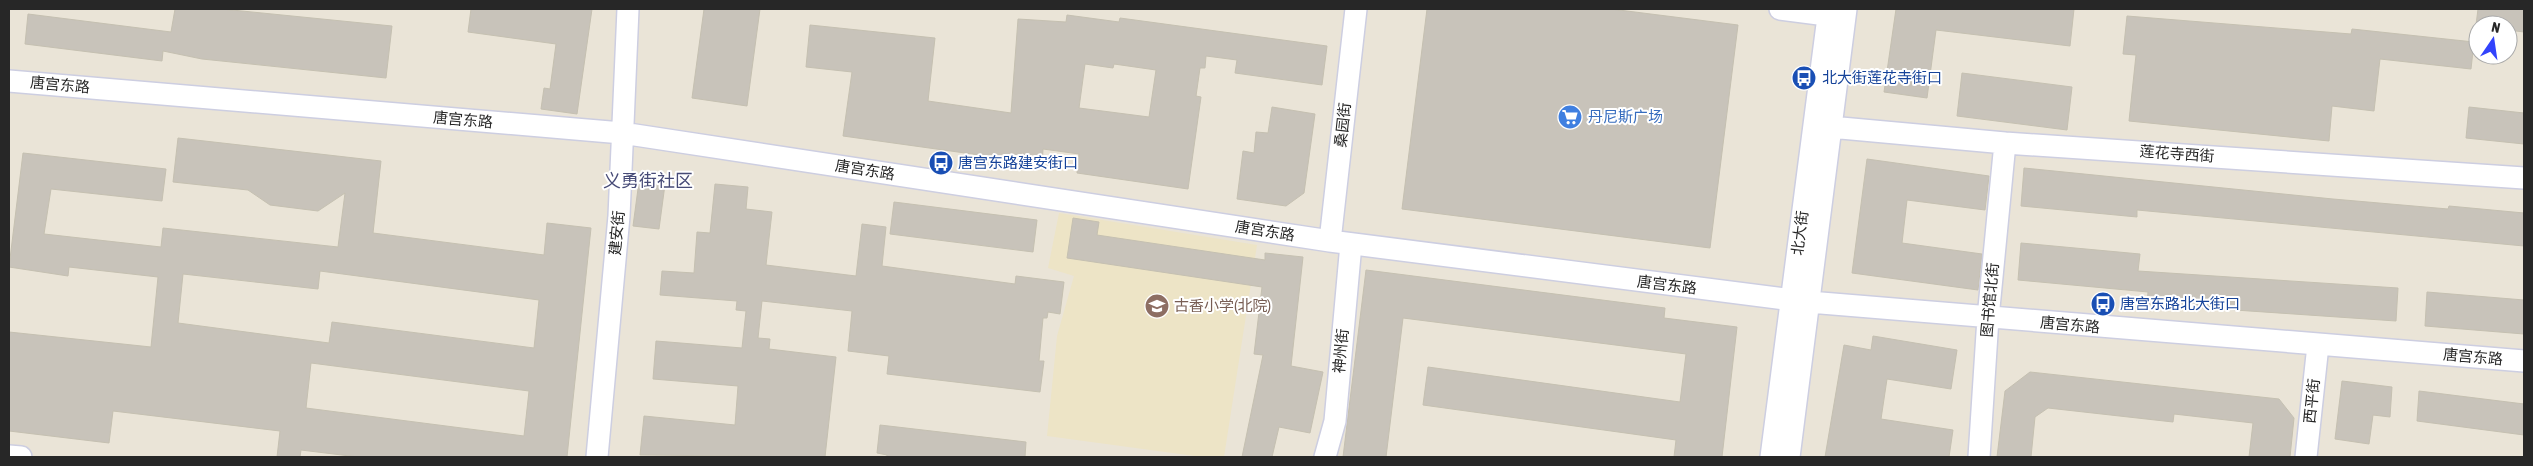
<svg xmlns="http://www.w3.org/2000/svg" width="2533" height="466" font-family="'Asap Condensed','Noto Sans SC',sans-serif">
	<style>
		.education { fill: #ede4c6 }
		.building { fill: #c8c3ba; stroke: #c5c0b1; fill-rule: evenodd }
		.lines { fill: none; stroke-linecap: round; stroke-linejoin: round }
		.minor-casing { stroke: #cdcee1; stroke-width: 24 }
		.minor { stroke: #fff; stroke-width: 21 }
		.labels { text-anchor: middle; stroke-width: 4; stroke-linejoin: round; paint-order: stroke }
		.transit-label { font-size: 15px; fill: #164399; stroke: #fff; text-anchor: start }
		.street-label { font-size: 15px; fill: #272727; stroke: #fff }
		.shop-label { font-size: 15px; fill: #366cbe; stroke: #fff; text-anchor: start }
		.education-label { font-size: 15px; fill: #785e54; stroke: #fff; text-anchor: start }
		.quarter-label { font-size: 18px; fill: #474b77; stroke: #fff }
	</style>
	<rect width="100%" height="100%" fill="#eae4d7"/>
	<path class="education" d="M1059 213 1257 245 1224 457H1202L1047 436 1057 336 1074 276 1048 268Z"/>
	<path class="building" d="M175 9H222L392 26 386 78 202 59 163 51 162 61 25 44 28 14 171 32Z
		M471 9H592L577 114 541 109 544 88 550 89 556 44 468 32Z
		M704 9H760L747 106 692 98Z
		M1427 9H1611L1738 25 1710 248 1402 209Z
		M1896 9H2074L2070 46 1936 30 1927 98 1884 92Z
		M2478 9H2524V32L2508 30V25H2476Z
		M1067 15 1119 22 1120 18 1327 46 1322 85 1235 73 1237 60 1206 56 1205 68H1200L1196 96 1201 97 1188 189 1077 173 1079 154 1043 149 1042 168 1007 165 1008 159 843 136 852 72 806 67 810 25 935 38 928 101 1011 113 1018 19 1066 22ZM1085 64 1113 68 1114 64 1156 70 1149 117 1079 108Z
		M2127 16 2351 34 2352 29 2474 42 2471 69 2380 59 2374 111 2332 106 2329 141 2129 121 2136 55 2123 54Z
		M1962 73 2072 87 2067 130 1957 116Z
		M1272 107 1315 114 1304 193 1286 206 1237 199 1243 151 1254 153 1256 132 1268 133Z
		M2469 107 2524 113V144L2466 138Z
		M178 138 381 161 373 233 544 255 547 223 591 228 567 457H358L301 450 300 457H277L280 431 113 411 109 443 9 431V332L151 347 158 277 69 267 68 276 9 267 23 153 166 169 162 201 51 189 44 234 161 247 163 228 338 247 345 193 318 211 270 205 248 190 173 182ZM320 271 539 300 534 348 332 322 329 343 178 323 183 274 318 289ZM311 363 529 391 524 436 306 408Z
		M1867 159 1989 176 1985 210 1907 200 1902 243 1982 254 1978 290 1852 273Z
		M2024 168 2333 199 2448 209 2449 206 2524 213V246L2137 210V217L2021 206Z
		M640 174 666 177 659 229 633 226Z
		M715 184 748 187 746 209 772 212 766 265 856 276 862 224 886 227 882 266 1015 284 1016 276 1064 282 1060 314 1048 312 1047 318H1043L1039 361H1044L1040 392 887 374 889 356 848 351 852 311 762 301 758 338 770 339 769 349 836 357 825 457 640 455 644 416 735 425 738 386 653 379 656 341 742 348 746 311 736 310 737 301 660 295 662 271 694 273 697 232 710 233Z
		M894 202 1037 220 1033 252 890 234Z
		M1073 218 1099 222 1097 235 1265 260V253L1303 257 1291 366 1323 372 1310 433 1279 427 1272 457H1242L1263 355 1254 354 1262 287 1067 258Z
		M2021 243 2140 254 2138 271 2398 288 2396 321 2147 304 2148 292 2018 280Z
		M1366 270 1665 308 1664 318 1737 327 1722 457H1674L1676 440 1423 405 1428 367 1680 402 1686 354 1403 318 1386 457H1343Z
		M2427 292 2524 300V334L2425 326Z
		M1873 336 1957 350 1951 389 1887 379 1881 419 1953 430 1949 457H1825L1844 345 1871 350Z
		M2030 372 2279 399 2294 418 2290 457H2249L2253 423 2174 414 2173 422 2048 408 2035 417 2031 457H1997L2005 391Z
		M2342 381 2392 387 2390 417 2373 415 2369 444 2335 439Z
		M2419 391 2524 404V435L2417 421Z
		M880 425 1026 442 1025 457H887V455L877 453Z"/>
	<g class="lines">
		<defs>
			<path id="minor" d="M1780 9 1842 17
				M9 81 622 133 1330 241 1809 302 2524 361
				M1830 127 2005 143 2524 178
				M1330 241 1356 9
				M9 456 21 457
				M597 457 619 216 628 9
				M1325 457 1335 421 1351 244
				M1771 457 1829 9
				M1789 457 1846 9
				M1979 457 1988 318 2005 143
				M2306 457 2318 345"/>
		</defs>
		<use href="#minor" class="minor-casing"/>
		<use href="#minor" class="minor"/>
	</g>
	<defs>
		<symbol id="bus-disc" viewBox="-11 -11 22 22"><circle r="9.5" fill="#1a4fb4" stroke="#fff"/><path d="M-5-6H5V4H4V6H2V4H-2V6H-4V4H-5ZM-3.5-4V0h7V-4ZM-3.5 1.2v1.5H-2V1.2ZM2 1.2v1.5H3.5V1.2Z" fill="#fff"/></symbol>
		<symbol id="supermarket-disc" viewBox="-11 -11 22 22"><circle r="9.5" fill="#3f7fe0" stroke="#fff"/><path d="M-6-5.5h2.5l.6 2H6L4.5 2H-2.5L-4.4-4H-6ZM-1.5 3.2a1.3 1.3 0 1 0 .1 0ZM3 3.2a1.3 1.3 0 1 0 .1 0Z" fill="#fff"/></symbol>
		<symbol id="school-disc" viewBox="-11 -11 22 22"><circle r="9.5" fill="#8d6e63" stroke="#fff"/><path d="M0-5L7-2L0 1L-7-2ZM-4 1L0 2.5L4 1V4Q0 6-4 4Z" fill="#fff"/></symbol>
	</defs>
	<g fill-rule="evenodd">
		<use href="#bus-disc" x="1790" y="64" width="28" height="28"/>
		<use href="#supermarket-disc" x="1556" y="103" width="28" height="28"/>
		<use href="#bus-disc" x="927" y="149" width="28" height="28"/>
		<use href="#bus-disc" x="2089" y="290" width="28" height="28"/>
		<use href="#school-disc" x="1143" y="292" width="28" height="28"/>
	</g>
	<g class="labels">
		<g class="transit-label">
			<text x="1822" y="83">北大街莲花寺街口</text>
			<text x="958" y="168">唐宫东路建安街口</text>
			<text x="2120" y="309">唐宫东路北大街口</text>
		</g>
		<g class="street-label">
			<text transform="translate(60 85) rotate(5)" y="5">唐宫东路</text>
			<text transform="translate(463 120) rotate(5)" y="5">唐宫东路</text>
			<text transform="translate(1343 125) rotate(-84)" y="5">桑园街</text>
			<text transform="translate(2177 154) rotate(4)" y="5">莲花寺西街</text>
			<text transform="translate(865 170) rotate(9)" y="5">唐宫东路</text>
			<text transform="translate(1265 231) rotate(9)" y="5">唐宫东路</text>
			<text transform="translate(617 233) rotate(-85)" y="5">建安街</text>
			<text transform="translate(1800 233) rotate(-83)" y="5">北大街</text>
			<text transform="translate(1667 285) rotate(7)" y="5">唐宫东路</text>
			<text transform="translate(1990 300) rotate(-85)" y="5">图书馆北街</text>
			<text transform="translate(2070 325) rotate(5)" y="5">唐宫东路</text>
			<text transform="translate(1341 351) rotate(-85)" y="5">神州街</text>
			<text transform="translate(2473 357) rotate(5)" y="5">唐宫东路</text>
			<text transform="translate(2312 401) rotate(-84)" y="5">西平街</text>
		</g>
		<g class="shop-label">
			<text x="1588" y="122">丹尼斯广场</text>
		</g>
		<g class="education-label">
			<text x="1174" y="311">古香小学(北院)</text>
		</g>
		<g class="quarter-label">
			<text x="648" y="187">义勇街社区</text>
		</g>
	</g>
	<rect width="2533" height="466" fill="none" stroke="#272727" stroke-width="20"/>
	<g transform="translate(2493 40) rotate(13)"><circle r="24" fill="#ffffff" stroke="#a9a9a9"/>
	<path d="M0-4L9 19L0 12L-9 19Z" fill="#3243fc"/>
	<text y="-8" font-size="14" font-weight="bold" text-anchor="middle" fill="#272727">N</text>
	</g>
</svg>
